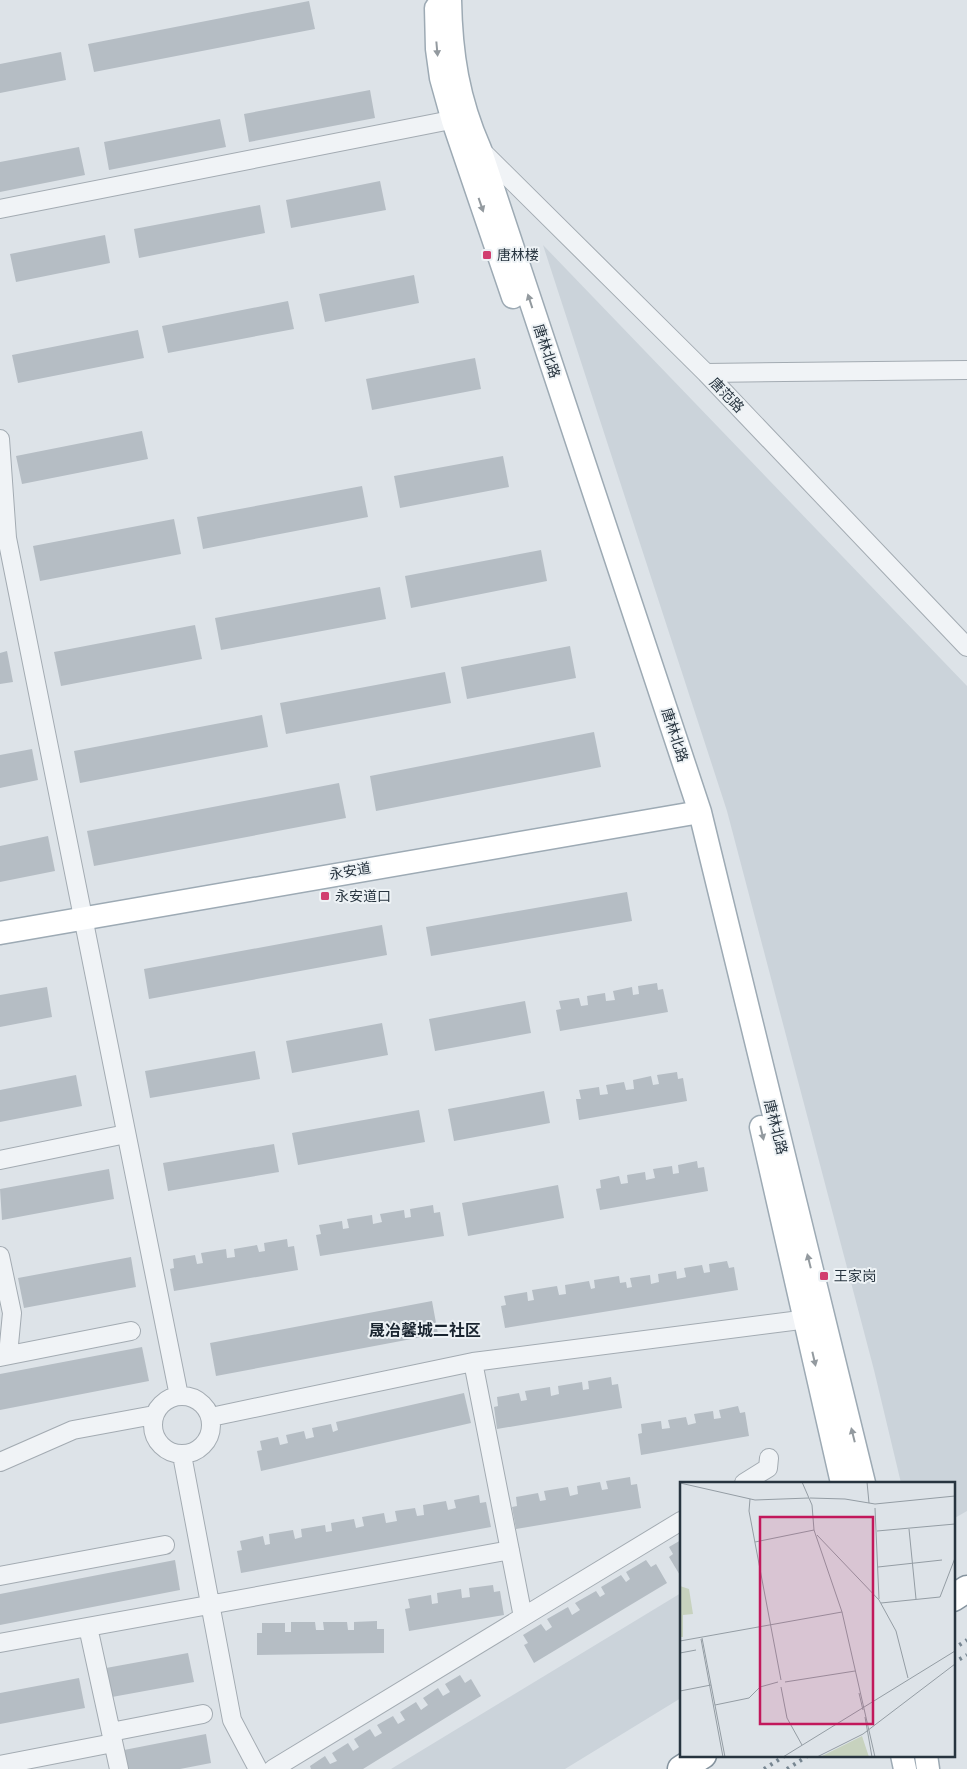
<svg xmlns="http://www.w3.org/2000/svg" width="967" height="1769" font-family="'IBM Plex Sans','Noto Sans SC',sans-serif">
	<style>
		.built { fill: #cbd3da }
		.building { fill: #b5bdc4 }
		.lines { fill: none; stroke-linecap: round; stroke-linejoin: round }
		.minor-casing { stroke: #a3abb2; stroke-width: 20 }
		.major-casing { stroke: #9daab4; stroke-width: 25 }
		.highway-casing { stroke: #85939e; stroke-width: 29 }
		.minor { stroke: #f0f3f6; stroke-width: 18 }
		.major { stroke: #fff; stroke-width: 22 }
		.highway { stroke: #fff; stroke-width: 26 }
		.rail { stroke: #778691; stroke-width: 4; stroke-dasharray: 2.5 5; stroke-linecap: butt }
		.oneway { fill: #939a9f }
		.poi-dot { fill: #d13e6f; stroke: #edf2f5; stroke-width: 2 }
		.labels { text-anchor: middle; stroke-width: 4; stroke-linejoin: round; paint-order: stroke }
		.poi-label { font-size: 14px; fill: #27343f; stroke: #edf2f5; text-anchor: start }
		.street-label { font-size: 14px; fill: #27343f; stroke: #edf2f5 }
		.quarter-label { font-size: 16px; font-weight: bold; fill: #19242f; stroke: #edf2f5 }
		.inset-road { fill: none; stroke: #949da4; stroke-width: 1 }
		.view { fill: #c2185b; fill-opacity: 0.15; stroke: #c2185b; stroke-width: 2.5 }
		.inset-edge { fill: none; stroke: #27343f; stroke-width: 2.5 }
	</style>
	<rect width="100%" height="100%" fill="#dde3e8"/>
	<path class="built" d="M543 245 967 686V1511L953 1519V1483H901L874 1370 727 811Z
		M681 1593V1698L565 1769H391Z"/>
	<path class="building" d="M309 1 315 29 94 72 88 44Z
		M61 52 66 80 0 93V64Z
		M370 90 375 118 249 142 244 114Z
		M220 119 226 147 109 170 104 142Z
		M79 147 85 175 0 192V162Z
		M380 181 386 210 291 228 286 200Z
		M260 205 265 233 139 258 134 229Z
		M105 235 110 263 16 282 10 254Z
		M414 275 419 303 325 322 319 294Z
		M288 301 294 329 168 353 162 326Z
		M138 330 144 358 18 383 12 355Z
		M475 358 481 389 372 410 366 379Z
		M142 431 148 459 22 484 16 456Z
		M503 456 509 487 400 508 394 476Z
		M362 486 368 517 203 549 197 517Z
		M174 519 181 554 40 581 33 546Z
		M541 550 547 581 411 608 405 576Z
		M380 587 386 619 221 650 215 618Z
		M195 625 202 659 61 686 54 652Z
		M570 646 576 678 467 699 461 667Z
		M7 651 13 682 0 684V653Z
		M445 672 451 703 286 734 280 703Z
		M262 715 268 747 80 783 74 751Z
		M594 732 601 767 376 811 370 776Z
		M32 749 38 780 0 788V755Z
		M339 783 346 818 94 866 87 831Z
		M48 836 55 871 0 882V846Z
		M627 892 632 921 431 956 426 927Z
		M382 925 387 955 149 999 144 969Z
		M657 983 658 990 663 989 668 1012 560 1031 556 1010 561 1009 559 1001 579 998 581 1006 588 1005 587 996 605 993 606 1001 615 1000 613 991 632 987 633 995 639 994 638 986Z
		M47 987 52 1017 0 1027V995Z
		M525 1001 531 1033 435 1051 429 1019Z
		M382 1023 388 1055 292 1073 286 1041Z
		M255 1051 260 1079 150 1098 145 1071Z
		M677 1072 678 1079 683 1078 687 1101 579 1120 576 1099H581L579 1090 599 1087 600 1095 608 1094 606 1085 624 1082 626 1090 634 1089 633 1080 651 1076 653 1085 659 1084 657 1075Z
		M76 1075 82 1106 0 1122V1090Z
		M544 1091 550 1123 454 1141 448 1109Z
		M419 1110 425 1142 298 1165 292 1133Z
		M274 1144 279 1172 168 1191 163 1163Z
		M697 1161 698 1168 704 1167 708 1191 600 1210 596 1189 601 1188 600 1180 619 1176 621 1184 628 1183 627 1175 645 1172 646 1180 655 1178 653 1169 672 1166 673 1174 679 1173 678 1165Z
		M109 1169 114 1199 2 1220 0 1189Z
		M558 1185 564 1218 468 1236 462 1203Z
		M433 1205 434 1213 440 1212 444 1236 320 1256 316 1235 321 1234 319 1225 342 1221 343 1229 349 1228 347 1219 372 1215 373 1224 382 1222 380 1214 404 1210 405 1218 411 1217 410 1209Z
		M287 1239 288 1247 294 1246 298 1270 174 1291 170 1269 174 1268 173 1259 195 1255 197 1264 203 1263 201 1253 226 1249 227 1258 235 1257 234 1249 257 1245 259 1252 265 1251 264 1243Z
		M131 1257 136 1287 24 1308 18 1278Z
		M727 1261 729 1268 734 1267 738 1290 505 1328 501 1306 506 1305 504 1296 527 1292 528 1301 534 1300 532 1290 557 1286 559 1295 566 1294 565 1285 589 1281 591 1289 595 1288 594 1280 619 1276 620 1283 626 1282 627 1288 632 1287 630 1278 650 1275 651 1284 659 1282 658 1274 676 1271 677 1279 686 1277 684 1268 702 1265 704 1273 710 1272 709 1264Z
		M432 1301 438 1334 216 1376 210 1343Z
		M142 1347 149 1381 0 1410V1374Z
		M611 1377 612 1385 618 1384 622 1408 497 1429 494 1407 498 1406 497 1397 519 1393 521 1401 527 1400 525 1391 550 1387 551 1396 559 1394 558 1386 582 1382 583 1390 589 1389 588 1381Z
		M464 1393 471 1423 261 1471 257 1451 262 1450 260 1441 278 1437 280 1445 288 1443 286 1435 304 1431 306 1439 314 1437 312 1428 331 1424 333 1432 338 1430 336 1422Z
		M738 1406 740 1413 745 1412 749 1436 641 1455 638 1434 642 1433 641 1424 661 1421 662 1429 670 1428 668 1420 686 1417 688 1425 696 1423 694 1414 713 1411 714 1419 721 1418 719 1410Z
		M630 1477 631 1485 637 1484 641 1508 516 1529 512 1507 517 1506 516 1497 538 1493 540 1501 546 1500 544 1491 568 1487 570 1496 578 1494 577 1486 600 1482 602 1490 608 1489 606 1481Z
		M479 1495 480 1503 486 1502 491 1527 241 1573 237 1551 242 1550 240 1541 263 1536 265 1545 270 1544 269 1534 293 1530 295 1539 302 1537 301 1529 325 1525 326 1532 332 1531 331 1523 354 1519 356 1528 364 1526 362 1517 384 1513 386 1523 397 1521 395 1511 415 1508 417 1516 424 1515 423 1505 446 1501 448 1510 456 1508 454 1500Z
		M681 1540V1577L669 1557 673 1554 669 1547Z
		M175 1560 180 1590 0 1625V1594Z
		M646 1560 651 1567 656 1564 667 1583 534 1663 524 1645 528 1643 523 1635 541 1624 546 1631 552 1627 547 1619 568 1607 572 1615 580 1610 575 1603 596 1591 600 1597 605 1594 601 1587 621 1575 626 1582 630 1579 626 1572Z
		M493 1585 494 1592 500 1591 504 1615 409 1631 405 1609 410 1608 408 1599 431 1595 432 1604 438 1603 437 1593 461 1589 462 1598 470 1597 469 1588Z
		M377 1621V1629H384V1653L257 1655V1633H262V1623H285V1632H291V1622H315L316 1630H324L323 1622H347L348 1630H354V1622Z
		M188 1653 194 1682 112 1697 106 1668Z
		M460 1675 465 1683 471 1679 481 1696 363 1769H311L310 1766 325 1756 330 1764 337 1761 332 1753 348 1743 353 1751 359 1747 354 1739 370 1729 375 1737 382 1733 377 1725 393 1716 398 1724 405 1720 400 1712 416 1702 421 1710 428 1705 423 1698 438 1688 443 1696 450 1692 445 1684Z
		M79 1678 85 1708 0 1724V1693Z
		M206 1734 211 1763 180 1769H128L124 1750Z"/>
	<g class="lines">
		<defs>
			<path id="minor" d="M481 150 706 373 967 647
				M0 209 466 117
				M706 373 967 370
				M0 439 7 538 179 1396
				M0 1160 126 1134
				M0 1256 12 1313 8 1355
				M0 1357 131 1331
				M473 1362 523 1617
				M153 1425a29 29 0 1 1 58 0a29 29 0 1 1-58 0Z
				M211 1417 473 1362 816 1318
				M182 1455 232 1720 258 1769
				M0 1462 73 1430 154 1415
				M744 1483 768 1468 769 1458
				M0 1576 165 1545
				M88 1627 119 1769
				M0 1643 510 1550
				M111 1732 203 1714
				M0 1765 113 1743
				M273 1769 681 1521"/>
			<path id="major" d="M450 0C451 54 458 99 480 149L700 812 864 1483
				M436 8 437 49 441 78 453 121 513 297
				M0 933 700 812
				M761 1127 842 1483
				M902 1755 905 1769
				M926 1755 928 1769"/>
			<path id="highway" d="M953 1598 967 1589
				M681 1769 703 1755"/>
		</defs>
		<use href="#minor" class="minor-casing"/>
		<use href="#major" class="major-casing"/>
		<use href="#highway" class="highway-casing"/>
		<use href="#minor" class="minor"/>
		<use href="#major" class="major"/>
		<use href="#highway" class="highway"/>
		<path class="rail" d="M953 1649 967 1640
			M953 1663 967 1655
			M764 1769 786 1755
			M787 1769 809 1755"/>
	</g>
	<defs><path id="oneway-solid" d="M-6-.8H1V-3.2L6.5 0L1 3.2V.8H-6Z" transform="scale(1.25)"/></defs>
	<g class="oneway">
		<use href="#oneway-solid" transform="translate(437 49) rotate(85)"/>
		<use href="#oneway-solid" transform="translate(481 205) rotate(71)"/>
		<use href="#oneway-solid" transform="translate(530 301) rotate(-108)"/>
		<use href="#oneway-solid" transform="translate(762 1133) rotate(77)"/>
		<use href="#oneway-solid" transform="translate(809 1261) rotate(-104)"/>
		<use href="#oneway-solid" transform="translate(814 1359) rotate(77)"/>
		<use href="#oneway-solid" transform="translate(853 1435) rotate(-104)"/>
	</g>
	<g class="poi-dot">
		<rect x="482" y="250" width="10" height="10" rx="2.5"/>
		<rect x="320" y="891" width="10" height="10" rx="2.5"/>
		<rect x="819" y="1271" width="10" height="10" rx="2.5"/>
	</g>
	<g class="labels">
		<g class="poi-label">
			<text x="497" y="260">唐林楼</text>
			<text x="335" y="901">永安道口</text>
			<text x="834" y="1281">王家岗</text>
		</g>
		<g class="street-label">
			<text transform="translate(547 351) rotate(72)" y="5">唐林北路</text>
			<text transform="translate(727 395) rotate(46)" y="5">唐范路</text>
			<text transform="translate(675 735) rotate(72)" y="5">唐林北路</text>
			<text transform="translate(350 871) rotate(-10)" y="5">永安道</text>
			<text transform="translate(776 1127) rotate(76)" y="5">唐林北路</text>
		</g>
		<g class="quarter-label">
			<text x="425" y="1336">晟冶馨城二社区</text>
		</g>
	</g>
	<g transform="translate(680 1482)">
		<rect width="275" height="275" fill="#dde3e8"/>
		<path d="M0 104 9 107 13 132 3 133V155H0ZM182 254 189 275H140Z" fill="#c7d2be"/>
		<path class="inset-road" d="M122 0 132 23 134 48 162 130 195 275M187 0 189 21M0 1 75 18 129 16M130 16 165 17 195 22 275 14M70 17 69 29 101 198M195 26 199 117M229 47 236 117M197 49 275 42M137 53 199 118 216 149 228 196M75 60 134 48M198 85 262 78M201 121 260 115 275 76M22 156 45 275M21 157 43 275M0 159 162 130M0 171 16 168M105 200 175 189M101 205 107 236 122 263M0 209 31 203M179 211 183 228M35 223 69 216 80 205 98 200M185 235 192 275M103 275 275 169M137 275 183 252 275 182"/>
		<path class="view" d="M80 35H193V242H80Z"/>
		<rect width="275" height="275" class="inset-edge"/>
	</g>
</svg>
